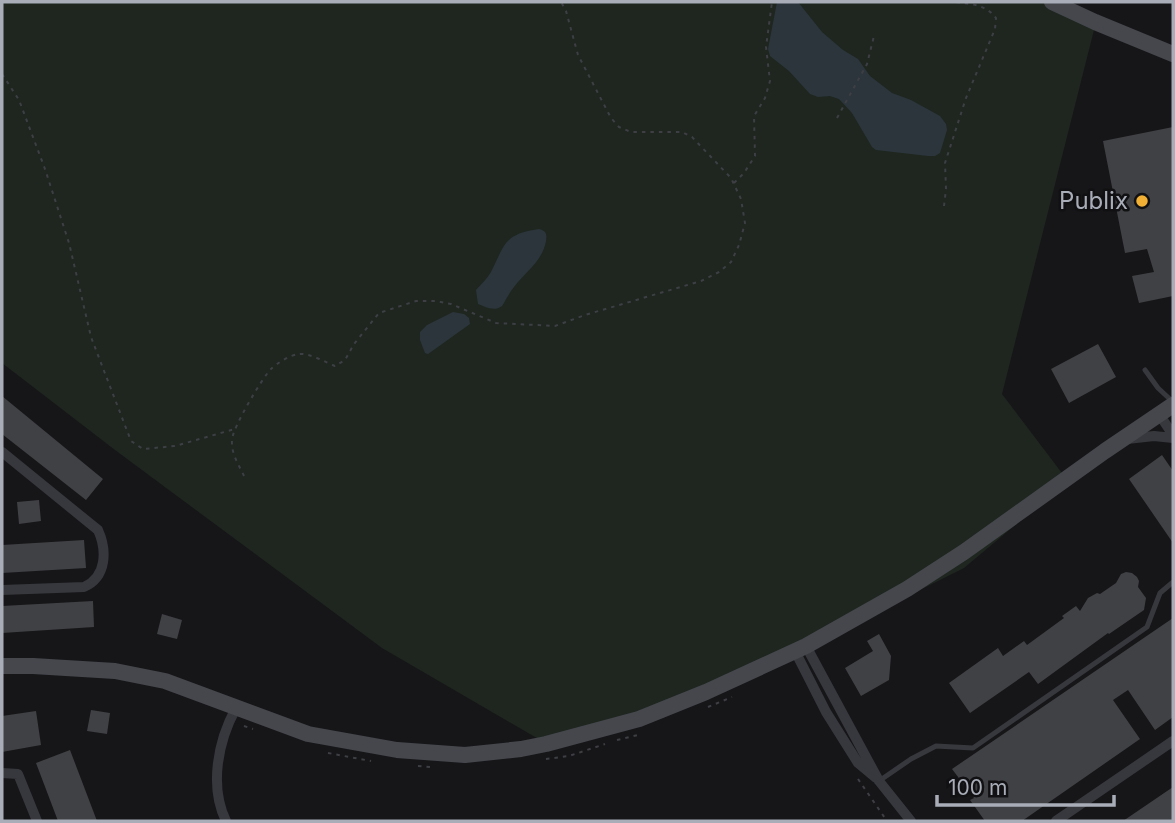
<svg xmlns="http://www.w3.org/2000/svg" width="1175" height="823" font-family="Inter,sans-serif">
	<style>
		.green { fill: #1e261f }
		.water { fill: #2c353c }
		.building { fill: #404145 }
		.lines { fill: none; stroke-linecap: round; stroke-linejoin: round }
		.path { stroke: #3d3f44; stroke-width: 2; stroke-dasharray: 3.5 5; stroke-linecap: butt }
		.service { stroke: #37383d; stroke-width: 5 }
		.minor { stroke: #37383d; stroke-width: 10 }
		.secondary { stroke: #45474d; stroke-width: 16 }
		.poi-dot { fill: #f2b134; stroke: #111113; stroke-width: 2.5 }
		.labels { text-anchor: middle; stroke-width: 5; stroke-linejoin: round; paint-order: stroke }
		.poi-label { font-size: 24px; fill: #a8adb8; stroke: #111113; text-anchor: end }
	</style>
	<rect width="100%" height="100%" fill="#161618"/>
	<path class="green" d="M2 2H1045L1095 26 1002 394 1068 481 964 568 663 718 554 748 382 648 115 450 2 363Z"/>
	<path class="water" d="M777 2H798L822 32 843 50 858 59 870 76 892 93 911 100 940 116 946 124 947 130 940 153 935 156H928L876 150 872 147 852 113 839 99 830 96 818 97 810 94 789 71 770 56 768 49Z
		M539 229C546 231 547 233 546 241 542 262 526 271 514 287 509 293 506 300 502 306 494 312 486 307 478 304L476 290C481 284 487 279 491 272 505 244 504 234 539 229Z
		M453 312 464 314 469 318 470 324 428 354 425 353 420 340V332L427 325Z"/>
	<path class="building" d="M1173 127V296L1139 303 1132 276 1154 272 1147 249 1125 253 1103 141Z
		M1098 344 1116 377 1069 403 1051 369Z
		M2 396 103 479 86 500 2 434Z
		M1162 455 1173 471V543L1129 479Z
		M39 500 41 521 19 524 17 502Z
		M84 540 86 568 2 573V545Z
		M1126 572 1132 573 1137 577 1139 581 1138 587 1146 598 1144 610 1109 634 1108 633 1038 684 1029 672 970 713 949 683 998 648 1003 656 1024 641 1027 645 1064 618 1062 616 1076 606 1080 611 1088 598 1097 593 1100 594 1116 583 1121 574Z
		M93 601 94 627 2 633V606Z
		M162 614 182 620 177 639 157 634Z
		M1173 618V717L1155 730 1128 690 1113 700 1140 739 1022 821H985L970 800 974 798 952 769Z
		M879 634 891 656 889 680 861 696 845 668 873 651 867 641Z
		M91 710 110 713 107 734 87 731Z
		M36 711 41 745 2 752V716Z
		M70 750 97 821H58L36 763Z
		M1173 787V821H1123Z"/>
	<g class="lines">
		<path class="path" d="M2 74 19 100 45 169 69 243 91 337 131 441 143 449 175 446 235 429
			M837 118 867 64 874 36
			M734 183 744 173 755 156 754 116 765 98 770 81 766 47 772 2
			M944 206 946 189 945 163 966 98 995 29 996 18C985 4 971 4 954 2
			M244 476C239 465 231 454 232 440 232 429 262 378 271 369 277 363 290 355 299 354 310 353 325 362 335 366L345 360 354 344 379 313 416 301H436L451 304 496 323 555 326 585 315 701 281 719 272 731 262 739 245 745 223 741 199 731 178 692 137 682 132H631L619 127 611 118 578 55 566 11 561 2
			M708 707 732 697
			M244 726 253 729
			M617 740 638 735
			M328 753 371 761
			M546 759 569 756 605 744
			M418 766 430 767
			M858 779 887 821
			M870 821H874"/>
		<path class="service" d="M1145 370 1158 388 1173 402
			M879 781 911 759 936 746 973 748 1147 627 1160 593 1173 582"/>
		<path class="minor" d="M1159 414 1173 435
			M1127 439 1154 436 1173 438
			M2 452 98 530C107 550 107 577 84 587L2 590
			M806 646 879 781 911 821
			M795 651 826 712 858 763 876 778
			M2 773 18 774 37 821
			M226 821C209 786 218 741 236 708
			M1056 821 1173 741"/>
		<path class="secondary" d="M1052 2 1095 22 1173 54
			M2 666H33L115 671 165 681 308 734 397 750 465 755 521 749 546 744 639 719 706 692 806 646 907 589 964 552 1105 451 1173 405"/>
	</g>
	<circle class="poi-dot" cx="1142" cy="201" r="7"/>
	<g class="labels">
		<g class="poi-label">
			<text x="1128" y="209">Publix</text>
		</g>
	</g>
	<rect width="1175" height="823" fill="none" stroke="#a8adb8" stroke-width="7"/>
	<path d="M937 795v10h177v-10" fill="none" stroke="#a8adb8" stroke-width="3.5"/>
	<text x="948" y="795" font-size="21" fill="#a8adb8" stroke="#111113" stroke-width="5" paint-order="stroke">100 m</text>
</svg>
